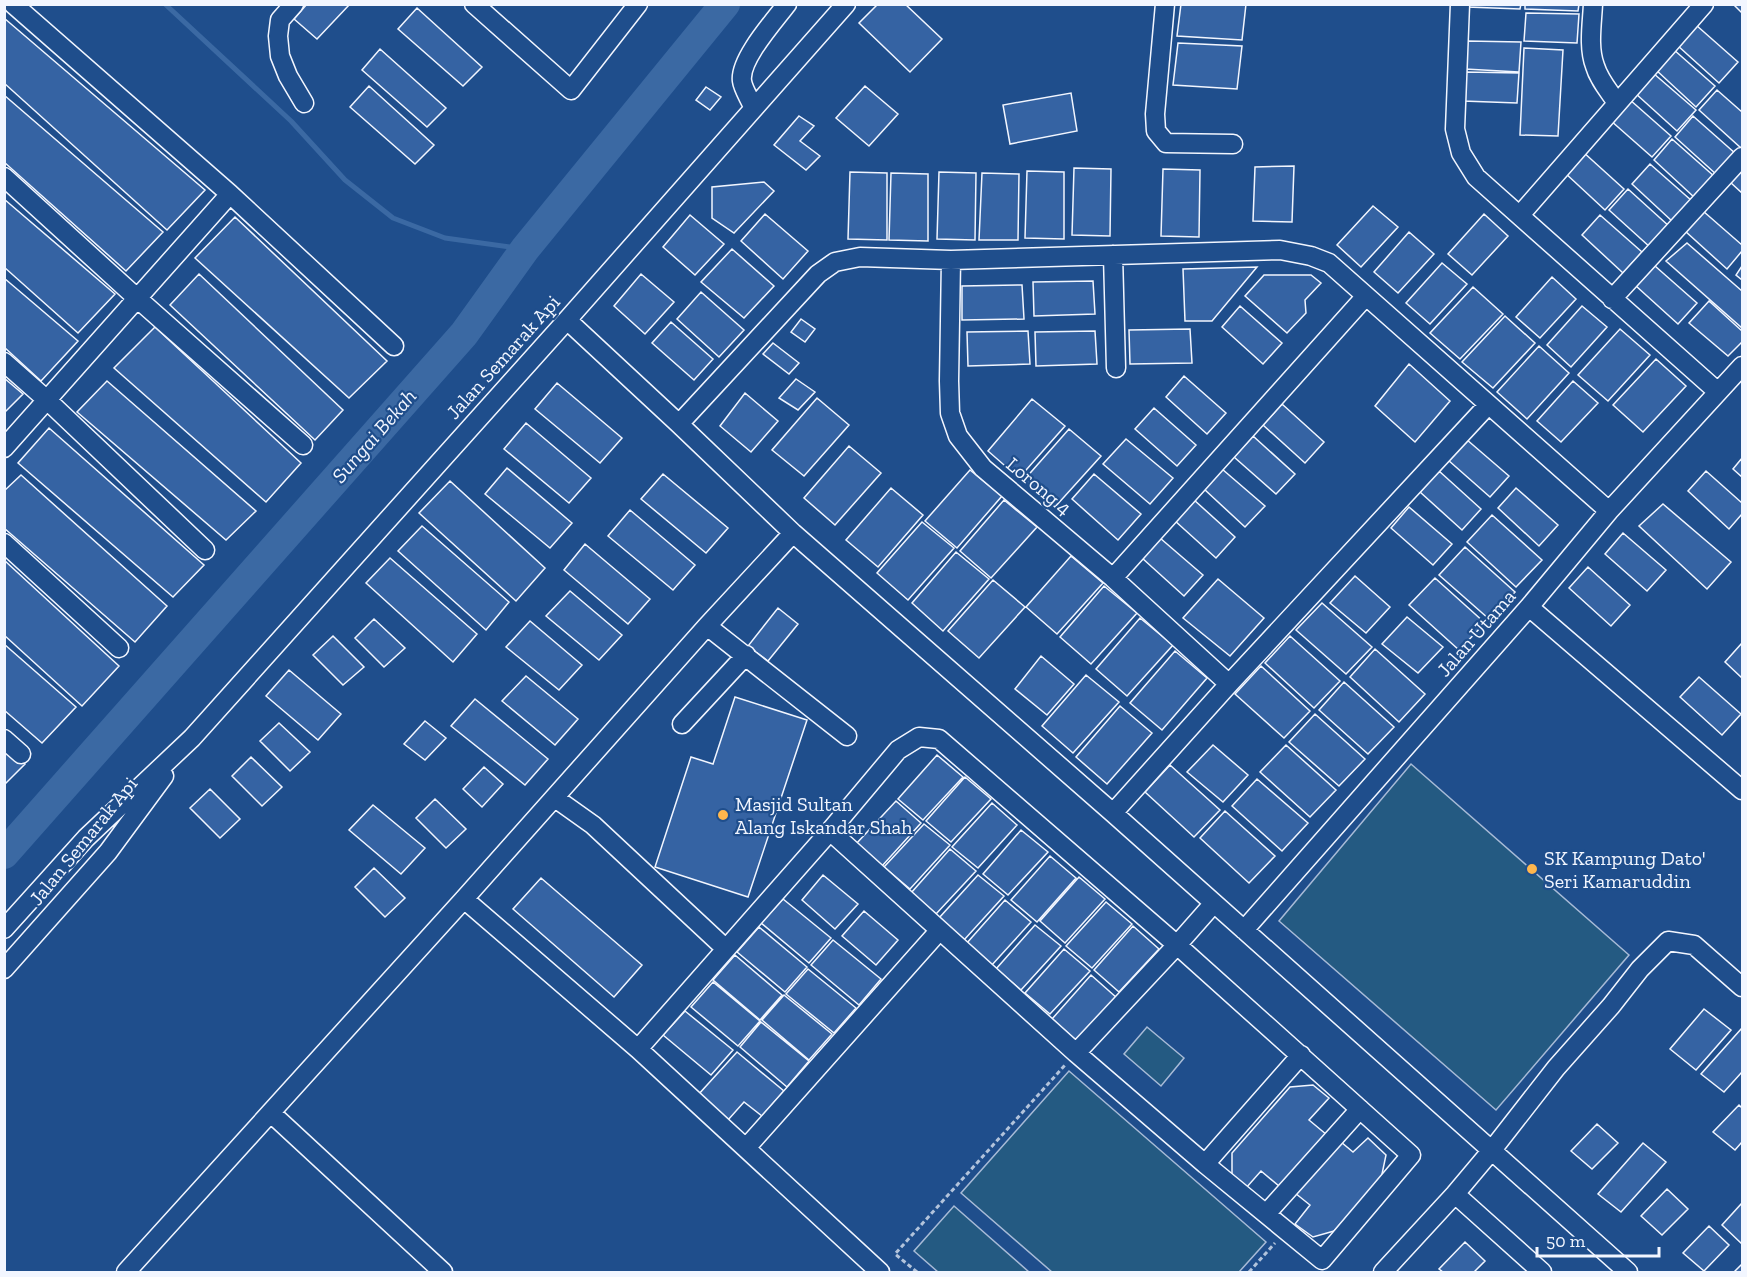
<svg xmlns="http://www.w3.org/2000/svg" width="1747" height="1277" font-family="'Zilla Slab',serif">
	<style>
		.green { fill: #245a82; stroke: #a8bbd7; stroke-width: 1.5 }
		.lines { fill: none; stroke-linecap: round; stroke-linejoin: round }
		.stream { stroke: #3b69a3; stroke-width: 5 }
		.river { stroke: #3b69a3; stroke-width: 30 }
		.building { fill: #3563a3; stroke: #f2f6ff; stroke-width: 1.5 }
		.minor-casing { stroke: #f2f6ff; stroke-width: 21 }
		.path { stroke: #b3c4dc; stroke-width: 3; stroke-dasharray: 4.5 3; stroke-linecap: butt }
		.minor { stroke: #1f4e8c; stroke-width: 18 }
		.poi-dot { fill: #ffb74d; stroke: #1f4e8c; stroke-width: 2 }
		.labels { text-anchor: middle; stroke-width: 4.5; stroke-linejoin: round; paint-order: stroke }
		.street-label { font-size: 20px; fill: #f2f6ff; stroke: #1f4e8c }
		.poi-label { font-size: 20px; fill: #f2f6ff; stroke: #1f4e8c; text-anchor: start }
		.water-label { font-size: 21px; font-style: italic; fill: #f2f6ff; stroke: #1f4e8c }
	</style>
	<rect width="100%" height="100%" fill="#1f4e8c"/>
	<path class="green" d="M1411 764 1629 955 1496 1110 1279 921Z
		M1147 1027 1184 1058 1161 1086 1124 1054Z
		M1069 1071 1266 1242 1239 1272H1052L961 1193Z
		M954 1206 1029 1272H938L914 1251Z"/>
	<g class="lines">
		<path class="stream" d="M165 4 291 121 345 180 393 218 445 238 525 249"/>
		<path class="river" d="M4 854 464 334 525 249 725 4"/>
	</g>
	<path class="building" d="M307 4H350L317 39 294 19Z
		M878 4H905L942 39 910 72 859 23Z
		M1181 4H1246L1242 40 1177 36Z
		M1467 4H1521L1520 9 1467 7Z
		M1525 4H1579L1578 11 1525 9Z
		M1733 4H1742V13Z
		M417 8 482 67 463 86 398 29Z
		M1526 13 1579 14 1577 43 1524 41Z
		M4 18 205 190 167 230 4 83Z
		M1696 25 1738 62 1719 83 1677 45Z
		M1467 41 1521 42 1519 72 1465 69Z
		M1178 43 1242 46 1237 89 1173 85Z
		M1524 48 1563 50 1558 136 1520 135Z
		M380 49 446 108 427 127 362 70Z
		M1673 49 1715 86 1696 107 1655 69Z
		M1465 72 1519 73 1517 103 1463 101Z
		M1653 73 1696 110 1677 131 1635 93Z
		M369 86 434 145 415 164 350 107Z
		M865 86 898 114 869 146 836 118Z
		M706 87 721 97 710 110 696 100Z
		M1717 90 1742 112V146L1741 148 1699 110Z
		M1071 93 1077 131 1010 144 1003 105Z
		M4 95 163 232 126 271 4 162Z
		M1629 99 1671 136 1652 157 1610 120Z
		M799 116 814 126 800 141 820 156 806 170 774 145Z
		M1693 116 1736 154 1717 175 1675 137Z
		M1672 139 1715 177 1695 198 1654 160Z
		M1582 151 1624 189 1605 210 1564 172Z
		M1650 164 1692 201 1673 222 1632 184Z
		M1294 166 1292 222 1253 221 1255 167Z
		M1074 168 1111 169 1110 236 1072 235Z
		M1742 168V193L1730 182Z
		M1163 169 1200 170 1199 237 1161 236Z
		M1027 171 1064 172V239L1025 238Z
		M850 172 887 173V240L848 239Z
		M939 172 976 173 975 240 937 239Z
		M891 173 928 174V241L889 240Z
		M982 173 1019 174 1018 240H979Z
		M764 182 774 191 734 233 712 218V187Z
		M1628 189 1670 227 1651 248 1609 210Z
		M4 199 115 294 78 333 4 267Z
		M1373 206 1398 227 1361 267 1337 245Z
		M1703 211 1742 245V251L1727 269 1685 231Z
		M765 214 808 251 783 279 741 241Z
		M1484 214 1508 236 1472 275 1448 254Z
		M690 215 724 244 695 275 663 247Z
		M1600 215 1642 252 1623 273 1582 235Z
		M235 217 387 361 349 398 195 258Z
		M1409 232 1434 254 1398 293 1374 272Z
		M1687 243 1742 291V328L1666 261Z
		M732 249 774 286 744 318 701 282Z
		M1442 263 1467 284 1430 324 1406 303Z
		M1655 266 1697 303 1678 324 1636 286Z
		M1742 266V280L1736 275Z
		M1257 267 1212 321H1185L1183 269Z
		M199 274 343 410 315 440 170 305Z
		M641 274 674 302 645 334 614 306Z
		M1264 275H1311L1321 283 1305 300 1306 313 1287 333 1245 296Z
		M1552 277 1576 299 1540 338 1516 317Z
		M4 278 78 341 41 381 4 347Z
		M1093 281 1095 314 1034 316 1033 282Z
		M1022 285 1024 319 962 320V286Z
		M1473 287 1503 314 1460 359 1430 333Z
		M701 292 744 330 719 357 677 319Z
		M1709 301 1742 331V342L1728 356 1689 323Z
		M1240 306 1282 343 1263 364 1222 327Z
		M1582 306 1607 327 1571 367 1547 345Z
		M1505 316 1535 343 1493 388 1462 362Z
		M801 319 815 329 805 342 791 332Z
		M671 322 713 359 694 380 652 343Z
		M155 327 301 463 266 502 114 368Z
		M1190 329 1192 363 1130 364 1129 330Z
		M1620 329 1650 355 1608 401 1578 375Z
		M1028 331 1030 364 968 366 967 332Z
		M1095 331 1097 364 1036 366 1035 332Z
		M773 343 799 363 789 374 763 354Z
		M1539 346 1569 373 1527 419 1497 392Z
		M1656 359 1686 386 1643 432 1613 405Z
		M1409 364 1450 401 1415 442 1375 406Z
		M1184 376 1226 413 1207 434 1166 397Z
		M4 378 23 394 4 413Z
		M796 379 815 392 798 410 779 398Z
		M107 381 256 511 226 540 77 412Z
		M1573 381 1598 403 1561 442 1537 421Z
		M557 383 622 438 600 463 535 409Z
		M745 393 778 421 751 452 720 426Z
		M817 398 849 425 804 476 772 450Z
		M1032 399 1065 426 1019 478 988 451Z
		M1282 404 1324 442 1305 463 1263 425Z
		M1154 408 1196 445 1177 466 1135 429Z
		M526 423 591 478 569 503 504 449Z
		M49 428 204 565 173 597 18 463Z
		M1069 429 1101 456 1055 507 1024 480Z
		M1253 436 1295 474 1276 494 1234 457Z
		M1126 439 1173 478 1150 504 1103 464Z
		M1466 439 1509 476 1490 497 1448 460Z
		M849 446 881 473 835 525 804 498Z
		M1742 458V477L1733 469Z
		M507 468 572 523 550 548 485 494Z
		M1222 469 1265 506 1245 527 1204 489Z
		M970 470 1002 496 957 548 925 521Z
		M1439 471 1481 509 1462 530 1420 492Z
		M1706 471 1742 503V514L1729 529 1688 491Z
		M663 474 728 528 706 553 641 499Z
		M1094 474 1141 514 1118 540 1072 499Z
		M21 475 167 606 135 642 4 528V491Z
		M450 481 545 568 516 601 419 513Z
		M891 488 923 515 878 567 846 540Z
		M1516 488 1558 525 1539 546 1498 508Z
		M1193 499 1235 537 1216 558 1174 520Z
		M1004 500 1037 527 991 578 960 551Z
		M1663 504 1731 562 1707 589 1639 526Z
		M1409 507 1452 544 1433 565 1391 528Z
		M630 510 695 565 673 590 608 536Z
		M1492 515 1542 560 1516 587 1467 542Z
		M922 522 954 548 908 600 877 573Z
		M422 526 509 602 486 630 398 551Z
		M1623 533 1666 570 1647 591 1605 554Z
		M1160 538 1203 575 1184 596 1142 558Z
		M585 544 650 599 628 624 564 570Z
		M1465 547 1515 592 1489 619 1439 575Z
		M956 552 989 579 943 631 912 603Z
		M1071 556 1103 583 1057 634 1026 607Z
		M390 558 477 634 453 662 366 583Z
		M4 560 119 666 82 706 4 635Z
		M1588 567 1630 605 1611 626 1569 588Z
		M1355 576 1390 607 1366 633 1330 603Z
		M1435 578 1485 623 1459 650 1409 605Z
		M1218 579 1264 618 1230 656 1183 618Z
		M993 580 1025 607 979 658 948 631Z
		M1104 586 1137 613 1091 664 1060 637Z
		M570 591 622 635 599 660 546 616Z
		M1322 603 1372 647 1346 674 1296 630Z
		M778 608 798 624 768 661 748 646Z
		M1407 617 1443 647 1418 673 1382 644Z
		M1140 618 1173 645 1127 696 1096 669Z
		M374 619 405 648 384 667 355 638Z
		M530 621 582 665 559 690 506 647Z
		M333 636 364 667 343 685 313 655Z
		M1290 636 1340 681 1314 708 1265 663Z
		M1742 643V678L1725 662Z
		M4 644 76 707 42 743 4 710Z
		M1375 649 1425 694 1399 722 1350 677Z
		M1175 651 1207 678 1162 730 1130 703Z
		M1041 656 1074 684 1047 715 1015 689Z
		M1261 666 1310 711 1284 738 1235 694Z
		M289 670 341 714 318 740 266 696Z
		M1086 675 1119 702 1073 753 1042 726Z
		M526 676 578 719 555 745 502 701Z
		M1699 677 1741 714 1722 735 1680 697Z
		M1344 682 1394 727 1368 754 1319 710Z
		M735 697 807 720 748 897 655 867 691 757 713 764Z
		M475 699 548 759 525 785 451 726Z
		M1120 706 1152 733 1107 784 1076 757Z
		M1315 714 1365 759 1339 786 1289 742Z
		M425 721 446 738 425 760 404 744Z
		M279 723 310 752 290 771 260 741Z
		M4 745 25 764 4 785Z
		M1213 745 1248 775 1223 802 1187 772Z
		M1286 745 1336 790 1310 817 1260 772Z
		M937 755 963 777 923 820 898 799Z
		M251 757 282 787 262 806 232 776Z
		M1170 765 1220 810 1194 837 1145 792Z
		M484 767 503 784 482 807 463 789Z
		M965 777 991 799 951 842 926 821Z
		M1257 779 1308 823 1282 851 1232 806Z
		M210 789 240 819 220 838 190 808Z
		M435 799 466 829 446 848 416 818Z
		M896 801 921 823 882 866 856 844Z
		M992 803 1017 825 978 868 952 847Z
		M373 805 425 848 401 874 349 830Z
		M1225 811 1275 856 1249 883 1200 838Z
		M924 824 950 845 910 889 884 867Z
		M1021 830 1048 852 1008 895 983 874Z
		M950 849 976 871 936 914 911 893Z
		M1050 856 1076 878 1037 922 1011 900Z
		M374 868 405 898 385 917 355 887Z
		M823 875 858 904 835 929 802 900Z
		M978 875 1004 896 964 940 939 918Z
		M1079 877 1105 899 1065 943 1040 921Z
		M541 878 642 965 614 997 513 909Z
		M783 899 831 938 809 963 761 923Z
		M1005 900 1031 922 991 966 966 944Z
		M1106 902 1132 924 1092 968 1066 946Z
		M864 911 898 940 876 965 842 936Z
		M1035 925 1061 946 1021 990 996 969Z
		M1133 926 1159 949 1119 992 1094 970Z
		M759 927 807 967 785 992 737 952Z
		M833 940 881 979 859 1005 811 965Z
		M1064 949 1090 971 1050 1014 1025 993Z
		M735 955 782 995 760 1020 713 980Z
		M808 969 856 1008 834 1033 786 994Z
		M1091 975 1117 998 1077 1041 1052 1019Z
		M713 982 760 1021 738 1046 691 1007Z
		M784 995 832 1034 809 1060 762 1020Z
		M1704 1009 1731 1030 1696 1070 1670 1049Z
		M685 1011 733 1050 711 1075 663 1035Z
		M761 1022 809 1061 787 1087 740 1047Z
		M1742 1028V1072L1724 1092 1701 1074Z
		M737 1052 784 1091 762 1116 744 1102 728 1120 698 1095Z
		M1313 1085 1329 1098 1309 1120 1327 1135 1279 1186 1261 1171 1246 1188 1232 1176V1153L1290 1087Z
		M1739 1105 1742 1108V1142L1735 1150 1713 1132Z
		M1597 1124 1618 1143 1592 1169 1571 1151Z
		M1368 1138 1386 1155 1381 1179 1334 1231 1313 1237 1295 1224 1310 1205 1295 1193 1341 1142 1353 1152Z
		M1643 1143 1666 1162 1621 1212 1598 1194Z
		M1667 1189 1688 1209 1662 1235 1641 1216Z
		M1742 1203V1244L1722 1225Z
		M1709 1226 1729 1245 1704 1271 1683 1253Z
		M1465 1242 1485 1261 1474 1272H1443L1439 1269Z
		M1742 1264V1272H1734Z"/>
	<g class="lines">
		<defs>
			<path id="minor" d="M13 4 230 194 394 346
				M294 4 280 20 278 36 280 56 288 76 304 103
				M474 4 571 90 638 4
				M1165 4 1155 114 1156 131 1166 143 1233 144
				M1460 4 1455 129 1461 153 1476 177 1718 392
				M1593 4C1592 24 1588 48 1595 66 1599 80 1609 91 1617 103
				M753 107C750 99 743 89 742 81 739 60 774 21 787 4
				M4 177 138 299 303 445
				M1520 215 1704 4
				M1113 255 1116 368
				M951 260 949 381 950 413 958 436 983 468 1113 578 1229 684
				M1612 299 1742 157
				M567 320 679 424 793 533 1113 813 1628 1272
				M4 362 47 400 205 550
				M679 424 818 274 835 262 860 257 951 260 1280 250 1311 256 1329 263 1609 511
				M4 448 230 194
				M4 543 119 648
				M1113 578 1365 297
				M1529 607 1742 790
				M707 626 847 736
				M682 724 746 655
				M4 739 21 754
				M555 798 593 825 726 949
				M1113 813 1229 684 1488 405
				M464 899 638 1049 880 1272
				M4 929 86 838 192 738 567 320 846 4
				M1244 930 1529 607 1609 511 1742 366
				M4 969 108 852 164 776
				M638 1049 830 831 898 750 919 737 939 739 1177 945 1411 1155 1322 1260 1205 1164 1076 1053 830 831
				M1076 1053 1177 945 1214 903
				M271 1113 443 1272
				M746 1148 939 931
				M1205 1164 1301 1055
				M1455 1194 1542 1272
				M1266 1214 1360 1109
				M126 1272 464 899 707 626 793 533
				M1383 1272 1455 1194 1492 1150 1556 1068 1611 1006 1640 969 1668 941 1694 945 1742 987"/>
		</defs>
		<use href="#minor" class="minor-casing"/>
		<path class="path" d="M917 1272 895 1254 1066 1064
			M1249 1272 1275 1243"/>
		<use href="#minor" class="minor"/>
	</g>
	<g class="poi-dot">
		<circle cx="723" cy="815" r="6"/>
		<circle cx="1532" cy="869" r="6"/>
	</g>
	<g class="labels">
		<g class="street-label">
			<text transform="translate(503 357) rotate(-48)" y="7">Jalan Semarak Api</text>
			<text transform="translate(1039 486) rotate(40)" y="7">Lorong 4</text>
			<text transform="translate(1476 633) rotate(-49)" y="7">Jalan Utama</text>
			<text transform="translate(83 841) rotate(-51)" y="7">Jalan Semarak Api</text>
		</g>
		<g class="poi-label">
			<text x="735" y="811">Masjid Sultan<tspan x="735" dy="23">Alang Iskandar Shah</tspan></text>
			<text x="1544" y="865">SK Kampung Dato'<tspan x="1544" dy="23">Seri Kamaruddin</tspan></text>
		</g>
		<g class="water-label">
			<text transform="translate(374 436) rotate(-49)" y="7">Sungai Bekah</text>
		</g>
	</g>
	<rect width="1747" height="1277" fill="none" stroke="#f2f6ff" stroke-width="12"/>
	<path d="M1537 1247v9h122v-9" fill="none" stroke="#f2f6ff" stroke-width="3"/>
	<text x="1546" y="1247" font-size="18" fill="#f2f6ff" stroke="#1f4e8c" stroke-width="4.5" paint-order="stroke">50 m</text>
</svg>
